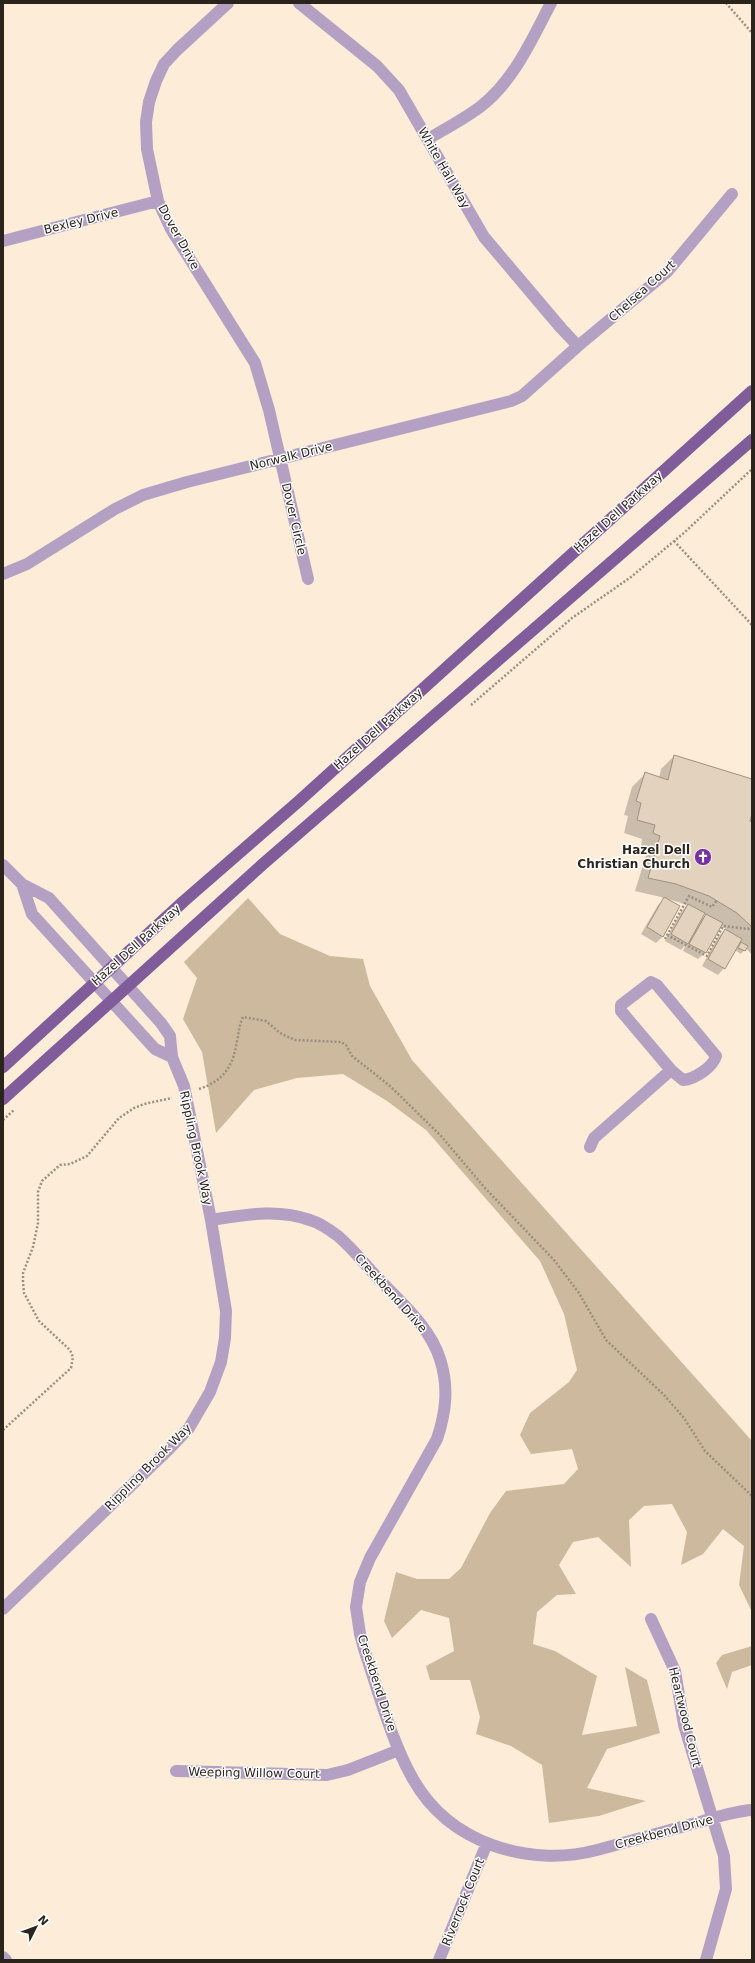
<svg xmlns="http://www.w3.org/2000/svg" width="755" height="1963" font-family="'DejaVu Sans',sans-serif">
	<style>
		.green { fill: #cdb99d }
		.shadow { fill: #0003; fill-rule: evenodd }
		.building { fill: #e3d3be; stroke: #a0917d }
		.lines { fill: none; stroke-linecap: round; stroke-linejoin: round }
		.path { stroke: #9a8e80; stroke-width: 2.5; stroke-dasharray: 2 2; stroke-linecap: butt }
		.minor { stroke: #b3a0c3; stroke-width: 12 }
		.major { stroke: #805d9a; stroke-width: 12 }
		.labels { text-anchor: middle; stroke-width: 3; stroke-linejoin: round; paint-order: stroke }
		.street-label { font-size: 12px; fill: #2a241c; stroke: #fff }
		.poi-label { font-size: 12px; font-weight: bold; fill: #2a241c; stroke: #fff; text-anchor: end }
	</style>
	<rect width="100%" height="100%" fill="#fdedd8"/>
	<path class="green" d="M248 898 280 934 330 956 363 959 370 986 412 1060 752 1441V1612L739 1585 744 1546 723 1529 703 1554 681 1565 687 1532 672 1504 644 1506 629 1520 631 1567 598 1537 573 1542 559 1565 576 1594 557 1595 537 1612 533 1644 555 1651 597 1676 582 1735 637 1726 625 1667 647 1680 660 1733 607 1749 587 1788 646 1801 599 1816 549 1823 542 1765 511 1746 476 1734 480 1717 470 1680H430L426 1666 454 1651 449 1618 421 1610 392 1638 384 1621 396 1572 417 1579H449L461 1568 490 1513 506 1491 564 1484 578 1469 572 1449 531 1454 520 1435 530 1413 569 1382 577 1370 564 1314 540 1261 426 1130 387 1101 343 1074 297 1078 254 1090 216 1133 202 1052 183 1019 197 978 184 962Z
		M752 1646V1665L732 1672 727 1689 716 1663 722 1655Z"/>
	<path class="shadow" d="M674 756 752 780V810L748 822 752 824V955L746 948 741 954 735 950 724 968 718 975 702 966 718 937 726 929 720 925 705 953 698 959 683 951 686 944 681 950 665 941 681 912 687 905 665 898 663 936 656 943 641 934 658 905 665 898 635 891 648 849 641 847 642 839 624 833 628 816 624 815 632 787 645 774 659 778 661 769ZM704 913 706 915 700 921ZM740 941 742 944 736 949Z"/>
	<path class="building" d="M674 755 752 779V814L750 821 752 823V927L737 913 709 896 676 884 648 878 660 836 653 833 655 825 637 820 641 803 636 801 645 772 668 780Z
		M664 897 680 906 663 937 647 927Z
		M688 904 705 913 688 944 671 934Z
		M706 914 723 923 706 953 689 944Z
		M725 929 742 939 725 969 708 959Z
		M741 942 748 946 745 951 738 948Z"/>
	<g class="lines">
		<path class="path" d="M726 3 752 33
			M674 541 752 625
			M471 705 572 618 631 577 685 532 752 469
			M667 935 707 956 723 926 748 929 752 926
			M665 939 689 896 712 907 717 900
			M199 1089C224 1081 233 1066 237 1041 239 1032 239 1025 243 1017L266 1021 280 1033 295 1040 341 1042 346 1045 352 1056 390 1086 441 1136 484 1187 554 1260 579 1293 606 1340 664 1395 684 1418 705 1451 752 1496
			M3 1120 14 1110
			M3 1430 71 1368 73 1357 70 1350 39 1321 24 1293 23 1282V1273L33 1247 38 1223V1192L42 1181 60 1165 70 1164 87 1156 119 1118 134 1108 144 1104 172 1098"/>
		<path class="minor" d="M228 3 177 50 164 64 156 81 149 102 146 122 147 149 158 201 171 229 255 363 269 410 308 579
			M299 3 377 66 399 90 484 237 561 328 578 346
			M428 139C445 129 464 119 480 107 514 81 532 39 551 3
			M3 241 158 201
			M3 574 27 564 115 509 143 495 187 482 511 401 522 396 578 346 667 272 732 194
			M3 865 22 884 49 898 161 1023 170 1036 172 1057 184 1086 211 1220 226 1311 225 1338 221 1362 210 1392 189 1428 166 1452 3 1609
			M22 884 32 914 155 1049 172 1057
			M590 1147 594 1138 671 1070 683 1080C695 1079 713 1067 716 1056L657 985 651 982 621 1005V1011L671 1070
			M211 1220C244 1215 277 1208 310 1220 320 1223 330 1230 338 1236 352 1248 364 1263 376 1276 398 1300 430 1326 440 1359 449 1387 446 1412 437 1439L370 1558 360 1582 356 1607 360 1634 364 1649C378 1690 392 1743 413 1779 449 1843 528 1868 597 1850 630 1841 663 1832 696 1823 714 1818 734 1811 752 1810
			M651 1619 675 1671 684 1725 724 1856 726 1889 706 1960
			M176 1771 327 1775 348 1770 399 1750
			M3 1957 6 1960
			M439 1960 487 1843"/>
		<path class="major" d="M3 1067 184 901 299 801 752 391
			M3 1099 263 864 752 440"/>
	</g>
	<defs>
		<symbol id="church-disc" viewBox="-11 -11 22 22"><circle r="9.5" fill="#7830a3" stroke="#fff"/><path d="M-1.2-6h2.4v3.5h3.3v2.4h-3.3V6h-2.4V-.1h-3.3v-2.4h3.3Z" fill="#fff"/></symbol>
	</defs>
	<g fill-rule="evenodd">
		<use href="#church-disc" x="693" y="847" width="20" height="20"/>
	</g>
	<g class="labels">
		<g class="street-label">
			<text transform="translate(444 168) rotate(60)" y="4">White Hall Way</text>
			<text transform="translate(81 221) rotate(-14)" y="4">Bexley Drive</text>
			<text transform="translate(179 237) rotate(61)" y="4">Dover Drive</text>
			<text transform="translate(642 291) rotate(-42)" y="4">Chelsea Court</text>
			<text transform="translate(291 456) rotate(-14)" y="4">Norwalk Drive</text>
			<text transform="translate(618 512) rotate(-42)" y="4">Hazel Dell Parkway</text>
			<text transform="translate(294 519) rotate(77)" y="4">Dover Circle</text>
			<text transform="translate(378 729) rotate(-42)" y="4">Hazel Dell Parkway</text>
			<text transform="translate(136 945) rotate(-42)" y="4">Hazel Dell Parkway</text>
			<text transform="translate(196 1148) rotate(78)" y="4">Rippling Brook Way</text>
			<text transform="translate(391 1293) rotate(48)" y="4">Creekbend Drive</text>
			<text transform="translate(148 1467) rotate(-45)" y="4">Rippling Brook Way</text>
			<text transform="translate(377 1683) rotate(72)" y="4">Creekbend Drive</text>
			<text transform="translate(685 1717) rotate(76)" y="4">Heartwood Court</text>
			<text transform="translate(254 1773) rotate(1)" y="4">Weeping Willow Court</text>
			<text transform="translate(664 1832) rotate(-15)" y="4">Creekbend Drive</text>
			<text transform="translate(463 1902) rotate(-68)" y="4">Riverrock Court</text>
		</g>
		<g class="poi-label">
			<text x="690" y="854">Hazel Dell<tspan x="690" dy="14">Christian Church</tspan></text>
		</g>
	</g>
	<rect width="755" height="1963" fill="none" stroke="#2a241c" stroke-width="8"/>
	<g transform="translate(36 1927) rotate(48)" stroke="#ffffff" stroke-width="3" paint-order="stroke">
	<path d="M0-3L7 15L0 10L-7 15Z" fill="#2a241c"/>
	<text y="-6" font-size="11" font-weight="bold" text-anchor="middle" fill="#2a241c">N</text>
	</g>
</svg>
